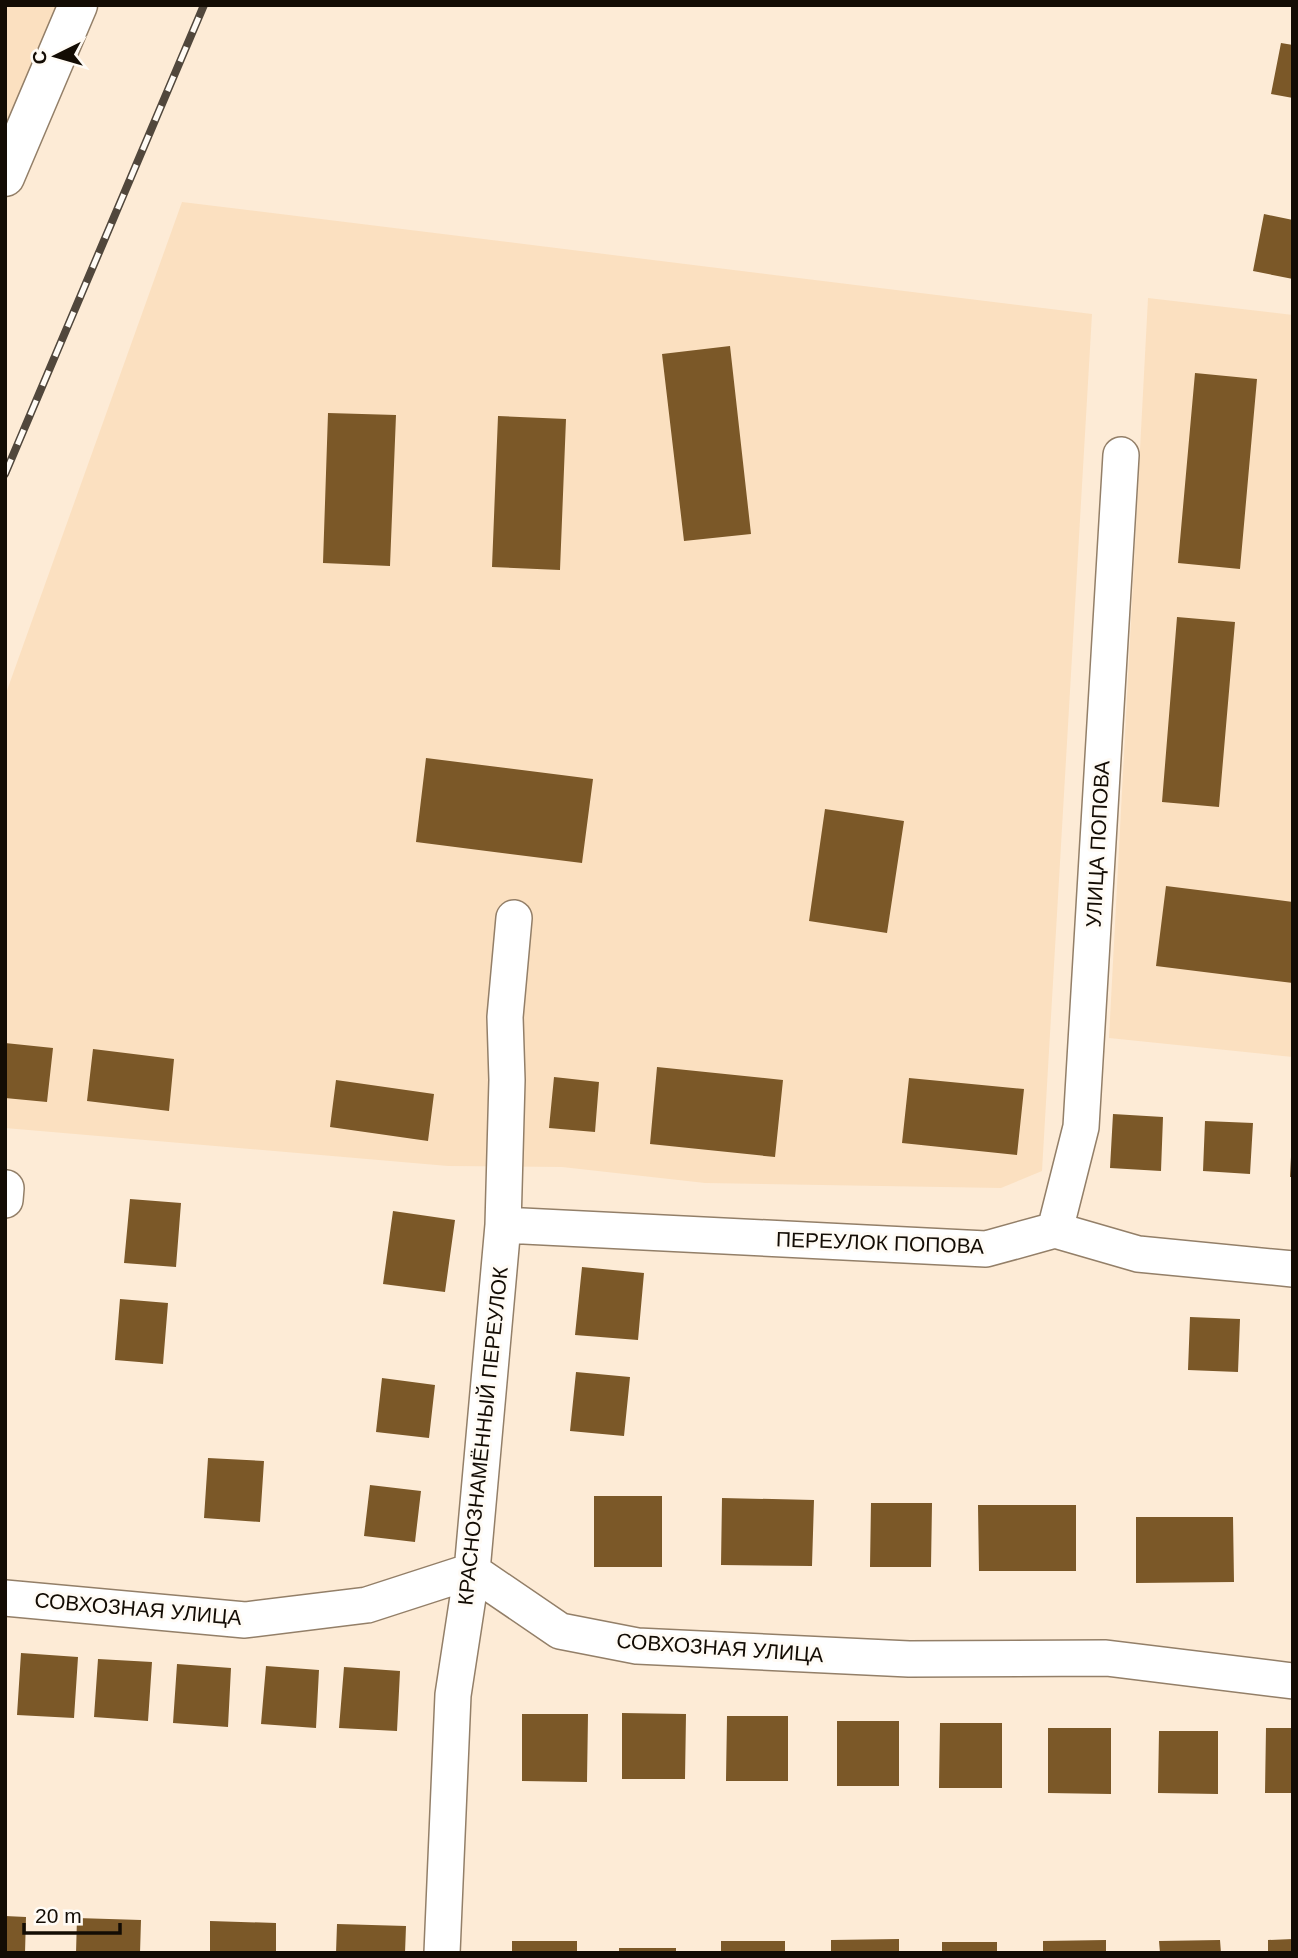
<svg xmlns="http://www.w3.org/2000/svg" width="1298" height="1958" font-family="Helvetica,sans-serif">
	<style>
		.built { fill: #fbe0c0 }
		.building { fill: #7b5828 }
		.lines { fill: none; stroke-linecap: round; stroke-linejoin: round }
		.minor-casing { stroke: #937f68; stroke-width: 38 }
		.tertiary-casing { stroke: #937f68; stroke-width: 41 }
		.minor { stroke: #fff; stroke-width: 35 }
		.tertiary { stroke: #fff; stroke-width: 38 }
		.rail-casing { stroke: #51473c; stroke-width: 8 }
		.rail { stroke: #fffbf5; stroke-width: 5; stroke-dasharray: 16; stroke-linecap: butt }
		.labels { text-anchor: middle; stroke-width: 6; stroke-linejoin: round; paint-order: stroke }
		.street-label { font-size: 21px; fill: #130c04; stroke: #fffbf5 }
	</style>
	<rect width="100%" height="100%" fill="#fdebd6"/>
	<path class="built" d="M5 5H59L5 124Z
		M182 202 1092 314 1042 1171 1001 1188 705 1183 562 1167 448 1166 5 1128V696Z
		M1148 298 1293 315V1057L1109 1038Z"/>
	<path class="building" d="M1281 43 1293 45V98L1271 94Z
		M1264 214 1293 220V279L1253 271Z
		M730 346 751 534 684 541 662 354Z
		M1195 373 1257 379 1240 569 1178 563Z
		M328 413 396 415 390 566 323 563Z
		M498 416 566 419 560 570 492 567Z
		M1177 617 1235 622 1219 807 1162 802Z
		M426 758 593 779 582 863 416 842Z
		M825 809 904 821 887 933 809 921Z
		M1166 886 1293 902V983L1156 966Z
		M5 1043 53 1048 47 1102 5 1098Z
		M93 1049 174 1059 169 1111 87 1101Z
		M657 1067 783 1080 775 1157 650 1144Z
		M554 1077 599 1082 595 1132 549 1128Z
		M909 1078 1024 1089 1017 1155 902 1143Z
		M336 1080 434 1094 428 1141 330 1127Z
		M1113 1114 1163 1117 1161 1171 1110 1168Z
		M1205 1121 1253 1123 1250 1174 1203 1171Z
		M1291 1157H1293V1177H1290Z
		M130 1199 181 1203 176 1267 124 1263Z
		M393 1211 455 1220 445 1292 383 1284Z
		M582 1267 644 1273 638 1340 575 1335Z
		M120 1299 168 1303 163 1364 115 1360Z
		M1190 1317 1240 1319 1238 1372 1188 1370Z
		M576 1372 630 1377 624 1436 570 1431Z
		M382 1378 435 1385 429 1438 376 1432Z
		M208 1458 264 1461 260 1522 204 1518Z
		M370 1485 421 1491 415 1542 364 1536Z
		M594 1496H662V1567H594Z
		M722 1498 814 1500 812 1566 721 1565Z
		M871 1503H932L931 1567H870Z
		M978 1505H1076V1571H979Z
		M1136 1517H1233L1234 1582 1136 1583Z
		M21 1653 78 1657 74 1718 17 1715Z
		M98 1659 152 1662 148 1721 94 1717Z
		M177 1664 231 1668 228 1727 173 1723Z
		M266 1666 319 1670 316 1728 261 1724Z
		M344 1667 400 1671 397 1731 339 1728Z
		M622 1713 686 1714 685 1779H622Z
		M522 1714H588L587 1782 522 1781Z
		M727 1716H788V1781H726Z
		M837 1721H899V1786H837Z
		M940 1723H1002V1788H939Z
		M1048 1728H1111V1794L1048 1793Z
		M1266 1728H1293V1793H1265Z
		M1159 1731H1218V1794L1158 1793Z
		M5 1916 26 1917 25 1953H5Z
		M77 1918 141 1920 140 1953H76Z
		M210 1921 276 1923V1953H210Z
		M337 1924 406 1926 405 1953H336Z
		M899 1939V1953H831V1940Z
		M1293 1939V1953H1268V1940Z
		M1106 1940V1953H1043V1941Z
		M1220 1940 1221 1953H1160L1159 1941Z
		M512 1941H577V1953H512Z
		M721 1941H785V1953H721Z
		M942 1942H997V1953H942Z
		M619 1948H676V1953H619Z"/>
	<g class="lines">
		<defs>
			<path id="minor" d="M5 1200 6 1188
				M503 1225 986 1249 1055 1230 1138 1254 1293 1269
				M1055 1230 1081 1127 1121 455
				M5 1598 245 1620 367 1605 472 1571 560 1631 637 1646 909 1659 1106 1658 1293 1681
				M442 1953 453 1695 472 1571 503 1225 507 1080 505 1017 514 918"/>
			<path id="tertiary" d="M5 177 78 5"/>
		</defs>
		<use href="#minor" class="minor-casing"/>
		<use href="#tertiary" class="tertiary-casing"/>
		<use href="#minor" class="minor"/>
		<use href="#tertiary" class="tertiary"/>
		<defs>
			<path id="rail" d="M5 474 204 5"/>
		</defs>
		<use href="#rail" class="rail-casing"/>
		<use href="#rail" class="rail"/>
	</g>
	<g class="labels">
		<g class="street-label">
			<text transform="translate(1098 844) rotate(-87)" y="7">УЛИЦА ПОПОВА</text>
			<text transform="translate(880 1243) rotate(2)" y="7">ПЕРЕУЛОК ПОПОВА</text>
			<text transform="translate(483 1436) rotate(-84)" y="7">КРАСНОЗНАМЁННЫЙ ПЕРЕУЛОК</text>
			<text transform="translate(138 1609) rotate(5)" y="7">СОВХОЗНАЯ УЛИЦА</text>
			<text transform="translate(720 1648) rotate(4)" y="7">СОВХОЗНАЯ УЛИЦА</text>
		</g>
	</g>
	<rect width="1298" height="1958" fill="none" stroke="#130c04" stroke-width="14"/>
	<g transform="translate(56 56) rotate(265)" stroke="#fffbf5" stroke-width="5" paint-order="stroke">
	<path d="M0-5L12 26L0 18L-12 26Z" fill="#130c04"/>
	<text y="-10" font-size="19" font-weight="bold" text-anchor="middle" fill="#130c04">С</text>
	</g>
	<path d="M24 1923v10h96v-10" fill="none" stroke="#130c04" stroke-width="3.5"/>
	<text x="35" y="1923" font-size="21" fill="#130c04" stroke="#fffbf5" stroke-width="5" paint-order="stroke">20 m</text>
</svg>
